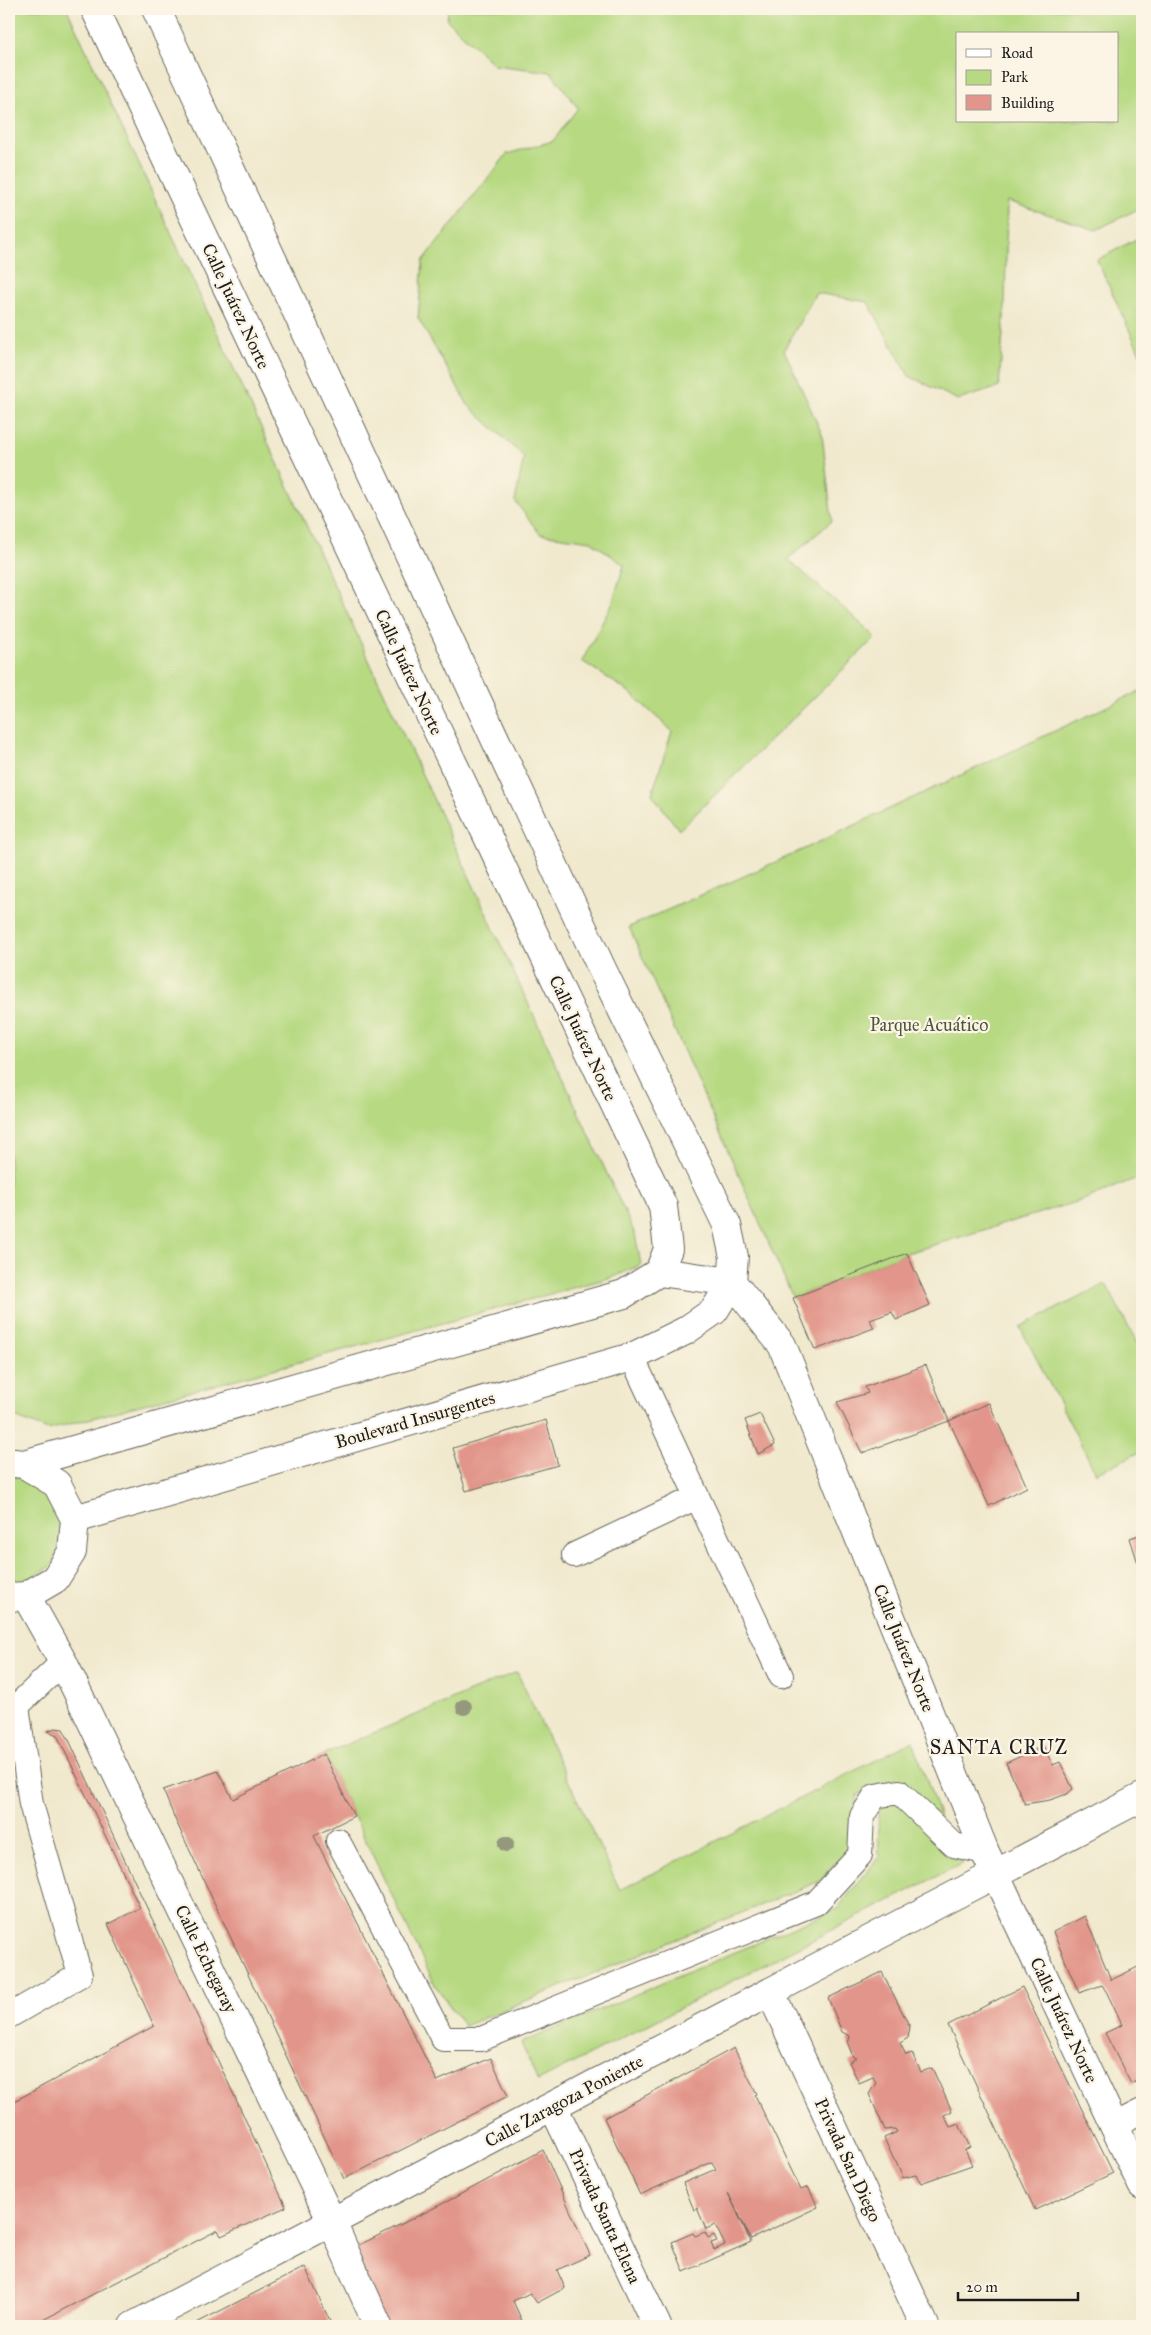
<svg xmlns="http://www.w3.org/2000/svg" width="1151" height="2335" font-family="'IM FELL Great Primer',serif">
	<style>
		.green { fill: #b6d981; stroke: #697a4e; fill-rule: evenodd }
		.building { fill: #e2958a }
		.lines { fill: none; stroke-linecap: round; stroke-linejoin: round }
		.service-casing { stroke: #66645a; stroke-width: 26 }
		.minor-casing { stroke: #66645a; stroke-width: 30 }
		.service { stroke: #fff; stroke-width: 24 }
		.minor { stroke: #fff; stroke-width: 28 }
		.tree { fill: #95987d }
		.labels { text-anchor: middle; stroke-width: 4.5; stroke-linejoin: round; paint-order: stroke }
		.street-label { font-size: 18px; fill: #1c1c1c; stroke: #fcf5e5 }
		.park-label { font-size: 18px; fill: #4a553a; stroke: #fcf5e5 }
		.quarter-label { font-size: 20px; letter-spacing: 1px; fill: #1c1c1c; stroke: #fcf5e5 }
	</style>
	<rect width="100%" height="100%" fill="#fcf5e5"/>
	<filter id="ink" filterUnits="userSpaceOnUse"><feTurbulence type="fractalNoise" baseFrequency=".02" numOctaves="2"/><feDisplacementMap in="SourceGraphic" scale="10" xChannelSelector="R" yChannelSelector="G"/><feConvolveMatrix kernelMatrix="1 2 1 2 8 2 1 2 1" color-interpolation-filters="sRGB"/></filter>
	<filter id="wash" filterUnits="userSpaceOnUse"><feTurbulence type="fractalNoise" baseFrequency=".0096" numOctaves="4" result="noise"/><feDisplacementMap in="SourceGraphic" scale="20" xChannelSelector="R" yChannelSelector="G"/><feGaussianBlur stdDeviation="1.12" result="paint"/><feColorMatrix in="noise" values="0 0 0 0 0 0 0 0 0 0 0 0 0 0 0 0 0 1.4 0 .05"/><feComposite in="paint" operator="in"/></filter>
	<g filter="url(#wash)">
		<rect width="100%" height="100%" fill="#f0e9ce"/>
		<path class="green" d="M9 9H67L635 1234 641 1265 613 1277 48 1430 17 1418 9 1411Z
			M448 9H1142V207L1096 230 1007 201 1005 306 999 387 958 400 909 376 868 302 816 293 784 350 822 434 832 521 788 559 876 637 679 830 652 794 672 731 629 692 582 661 612 604 624 565 591 541 540 534 515 501 524 457 468 405 418 318 423 261 507 154 553 141 578 108 551 72 494 65 447 20ZM957 34H1117V121H957Z
			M1142 236V358L1097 260Z
			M1142 690V1176L1083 1200 907 1253 793 1298 629 927 787 857Z
			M1106 1284 1142 1353V1451L1096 1473 1020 1327Z
			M9 1476 26 1478 42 1487 62 1516 64 1532 53 1564 26 1583 9 1586Z
			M517 1672 620 1890 913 1741 940 1818 895 1779 857 1795 849 1848 820 1881 464 2026 435 1985 324 1754Z
			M899 1799 963 1863 538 2081 521 2043 837 1909 879 1857 878 1810Z"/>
		<g id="blocks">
			<path class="building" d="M907 1253 930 1305 896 1320 892 1312 870 1320 874 1328 815 1350 793 1298Z
				M926 1365 949 1421 862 1453 837 1402 868 1393 865 1387Z
				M989 1403 1027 1487 989 1506 949 1421Z
				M760 1414 775 1445 758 1454 745 1420Z
				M546 1420 558 1465 466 1491 453 1448Z
				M1142 1534V1576L1130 1538Z
				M55 1728 63 1729 68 1738 286 2207 221 2236 218 2230 31 2326H9V2104L154 2026 108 1924 140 1908 57 1735 48 1731Z
				M1043 1746 1053 1765 1060 1762 1073 1789 1067 1794 1050 1800 1025 1804 1006 1763Z
				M324 1754 354 1816 314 1836 437 2081 491 2058 508 2096 344 2179 175 1819 163 1790 218 1771 233 1799Z
				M1085 1916 1111 1980 1142 1965V2079L1131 2084 1105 2033 1122 2025 1107 1993 1102 1985 1079 1993 1053 1932Z
				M882 1972 910 2027 908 2038 900 2043 906 2055 912 2053 921 2072 932 2068 952 2111 944 2115 950 2127 959 2124 970 2147 965 2150 972 2165 921 2183 916 2175 903 2178 896 2162 894 2160 884 2138 897 2132 895 2129 885 2130 869 2094 876 2083 873 2077 859 2083 849 2062 857 2058 853 2057 848 2044 850 2036 842 2032 828 1998Z
				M1022 1987 1113 2173 1035 2210 948 2025Z
				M734 2048 757 2094 755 2095 801 2190 808 2187 818 2207 751 2239 728 2193 751 2242 684 2272 672 2242 693 2233 695 2236 705 2232 708 2238 714 2235 717 2241 711 2243 714 2250 725 2245 715 2225 706 2229 697 2208 694 2210 683 2183 716 2169 712 2162 640 2195 604 2118Z
				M543 2150 590 2255 557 2270 565 2288 537 2303 530 2293 513 2301 523 2323 518 2326H385L351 2249 448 2201Z
				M305 2267 332 2326H191Z"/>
		</g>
	</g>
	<g filter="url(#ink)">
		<use href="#blocks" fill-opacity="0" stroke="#66645a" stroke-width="1"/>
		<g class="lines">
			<defs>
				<path id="service" d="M632 1357 781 1676
					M574 1555 697 1497
					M338 1841 443 2039H481L816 1903 860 1855 862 1816 875 1796 899 1792 954 1845 985 1852
					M9 2016 80 1975 31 1804 17 1706 63 1662
					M1114 2125 1142 2111"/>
				<path id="minor" d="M95 9 663 1206 668 1249 659 1272
					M156 9 602 969 727 1225 734 1257 732 1282 782 1345 985 1852 1142 2185
					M659 1272 732 1282
					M24 1464 624 1294 659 1272
					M75 1519 632 1357 685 1331 714 1311 732 1282
					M26 1596 63 1662 332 2222 378 2326
					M9 1597 26 1596 55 1579 72 1552 75 1519 57 1484 24 1464 14 1463
					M771 1993 925 2326
					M553 2106 657 2326
					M133 2326 1142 1797"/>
			</defs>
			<use href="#service" class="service-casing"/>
			<use href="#minor" class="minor-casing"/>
			<use href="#service" class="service"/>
			<use href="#minor" class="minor"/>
		</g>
		<g class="tree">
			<circle cx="464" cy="1707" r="8"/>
			<circle cx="506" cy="1844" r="8"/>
		</g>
	</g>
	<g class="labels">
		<g class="street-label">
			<text transform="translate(236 306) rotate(65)" y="6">Calle Juárez Norte</text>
			<text transform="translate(409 672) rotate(65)" y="6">Calle Juárez Norte</text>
			<text transform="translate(583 1038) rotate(65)" y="6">Calle Juárez Norte</text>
			<text transform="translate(415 1420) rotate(-16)" y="6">Boulevard Insurgentes</text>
			<text transform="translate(904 1648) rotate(68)" y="6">Calle Juárez Norte</text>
			<text transform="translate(206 1959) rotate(64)" y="6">Calle Echegaray</text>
			<text transform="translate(1064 2020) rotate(65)" y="6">Calle Juárez Norte</text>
			<text transform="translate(564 2101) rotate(-28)" y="6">Calle Zaragoza Poniente</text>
			<text transform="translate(848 2160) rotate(65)" y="6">Privada San Diego</text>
			<text transform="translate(605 2216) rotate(65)" y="6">Privada Santa Elena</text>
		</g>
		<g class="park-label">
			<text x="929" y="1031">Parque Acuático</text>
		</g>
		<g class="quarter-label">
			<text x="999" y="1754">SANTA CRUZ</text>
		</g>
	</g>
	<rect width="1151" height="2335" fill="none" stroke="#fcf5e5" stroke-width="30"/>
	<rect x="956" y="32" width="162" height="90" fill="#fcf5e5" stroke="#a29e95"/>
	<rect x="966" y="49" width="25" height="8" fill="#ffffff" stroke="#a29e95"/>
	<text x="1001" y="58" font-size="15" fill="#1c1c1c">Road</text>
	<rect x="966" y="70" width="25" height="15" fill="#b6d981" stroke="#a29e95"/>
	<text x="1001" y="82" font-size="15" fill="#1c1c1c">Park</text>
	<rect x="966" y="95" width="25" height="15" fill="#e2958a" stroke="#a29e95"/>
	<text x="1001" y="108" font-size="15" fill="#1c1c1c">Building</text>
	<path d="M958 2292v8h120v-8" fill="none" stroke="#1c1c1c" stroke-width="2.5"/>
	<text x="966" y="2292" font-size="15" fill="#1c1c1c" stroke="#fcf5e5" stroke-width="4" paint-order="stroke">20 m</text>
</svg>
